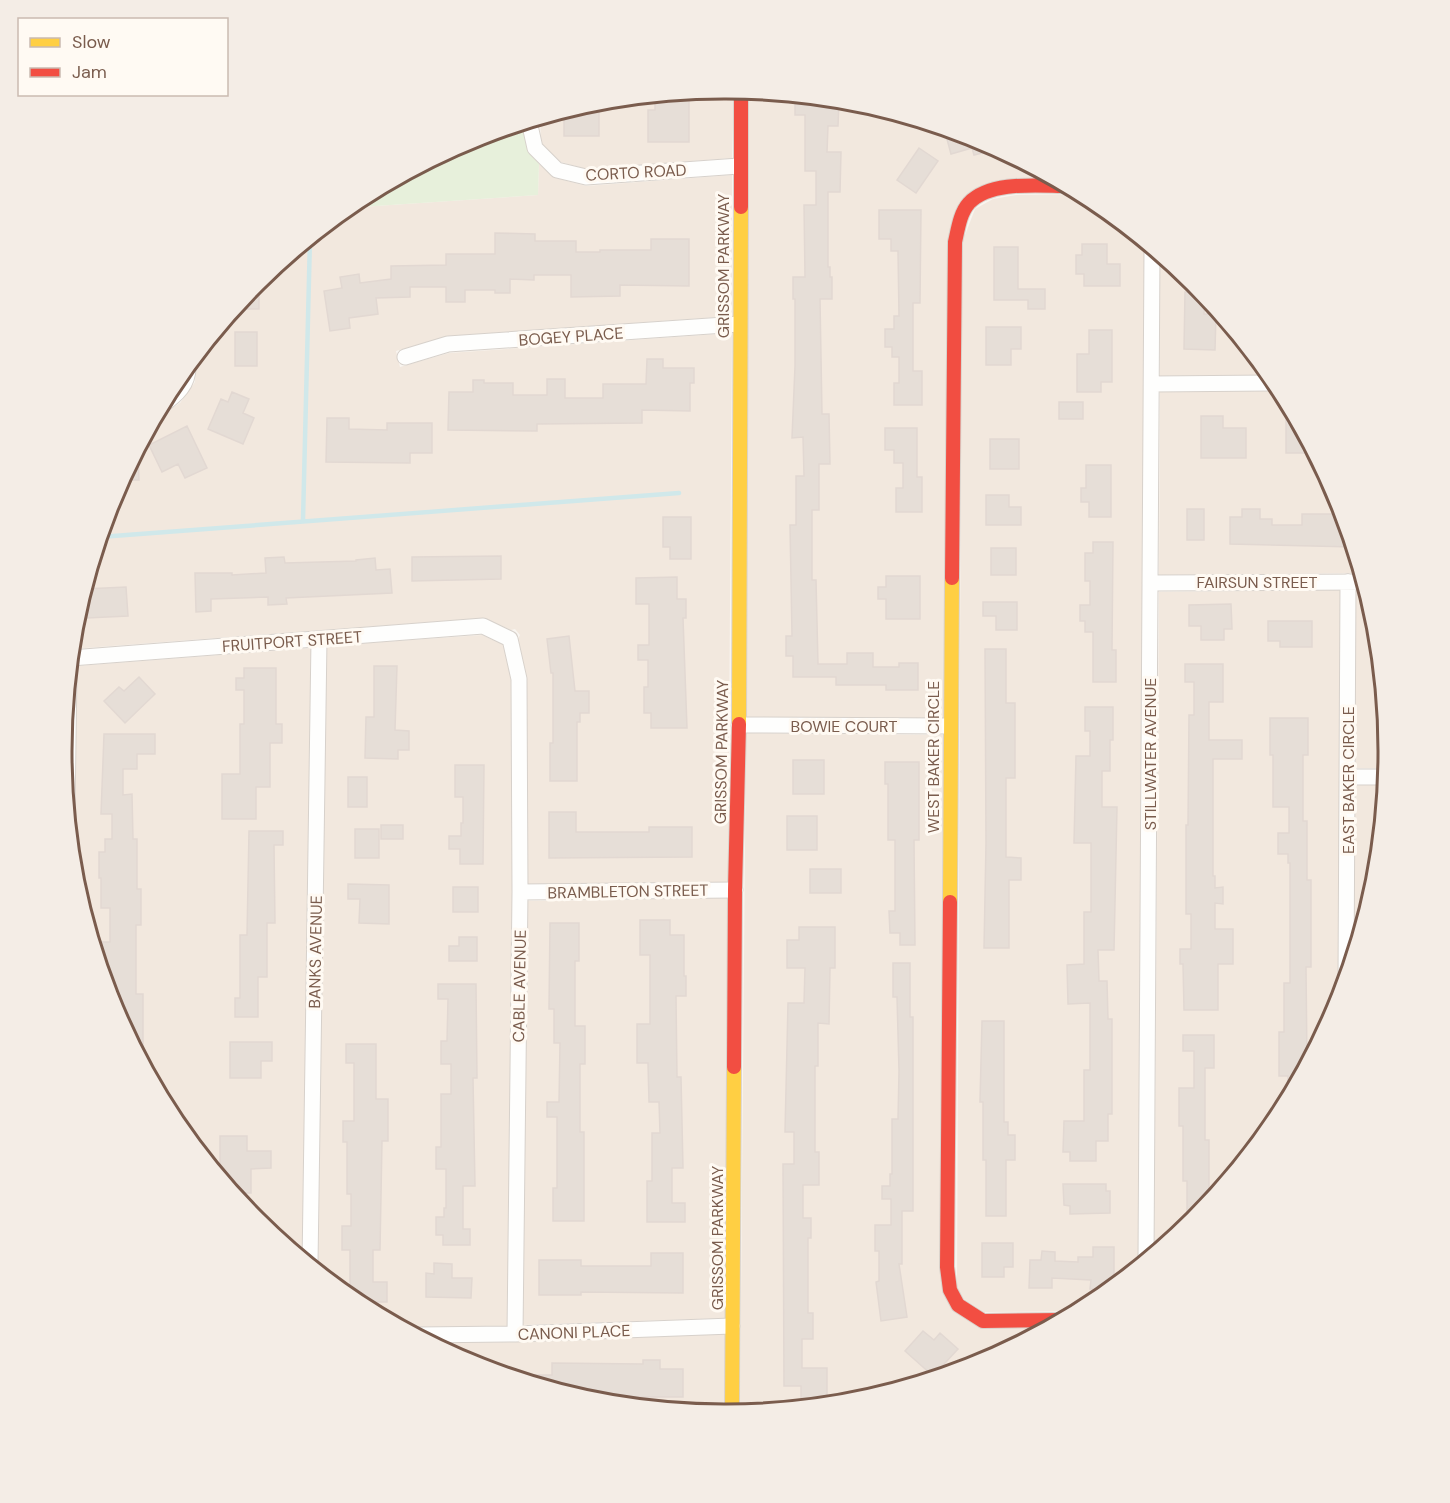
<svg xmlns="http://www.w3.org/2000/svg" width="1450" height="1503" font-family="'DM Sans',sans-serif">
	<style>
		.residential { fill: #f2e8de }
		.green { fill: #e7f0db }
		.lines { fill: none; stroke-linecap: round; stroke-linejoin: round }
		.stream { stroke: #d0e8ea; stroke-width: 4.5 }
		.building { fill: #e6ded7; stroke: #e2d8d2; stroke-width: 1.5 }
		.street-casing { stroke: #d7d1cb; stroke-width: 17 }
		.slow-casing { stroke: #d9d2cb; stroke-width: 16 }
		.jam-casing { stroke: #d9d2cb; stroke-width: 16 }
		.street { stroke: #fefefd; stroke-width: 15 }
		.slow { stroke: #ffcf43; stroke-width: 14 }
		.jam { stroke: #f24e42; stroke-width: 14 }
		.labels { text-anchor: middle; stroke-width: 6; stroke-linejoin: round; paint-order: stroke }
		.street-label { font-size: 16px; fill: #7a5c4d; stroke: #fffaf3 }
		.rim { fill: none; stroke: #7a5c4d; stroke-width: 3 }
	</style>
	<rect width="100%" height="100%" fill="#f9f5f0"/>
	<path class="residential" d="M725 88 734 89 732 158 586 169 561 162 541 144 540 118 596 101Z
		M749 90 855 101 979 139 1052 178 967 195 943 718 746 717Z
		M539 164 556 178 586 186 732 175V316L448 336 396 351 400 367 449 353 732 333 728 882 527 884V679L518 639 520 635 515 629 511 630 483 618 72 649 74 622 112 497 155 417 162 415 180 403 195 382 196 356 256 282 346 208 538 195Z
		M1083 194 1094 200 1145 242 1139 1266 1093 1303 1078 1311 984 1312 964 1299 957 1287 962 243 975 209 993 199 1016 195Z
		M1160 254 1194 283 1270 375 1160 376Z
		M1281 391 1338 498 1361 573 1159 575 1160 392Z
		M1341 590 1338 1004 1276 1120 1194 1221 1154 1254 1159 592Z
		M1356 590H1366L1376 622 1388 751 1387 768H1355Z
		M482 635 504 645 512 679 513 892 508 1326 400 1327 356 1303 318 1271 326 646Z
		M311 648 303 1259 256 1220 173 1120 112 1005 74 881 77 666Z
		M746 733 943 735 952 1309 1046 1328 979 1365 854 1402 740 1414Z
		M1355 785H1385L1376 881 1354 954Z
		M728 898 725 1318 522 1325 527 901Z
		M725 1334V1415L595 1402 471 1364 431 1343 522 1342Z"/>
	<path class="green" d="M522 123 528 150 539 164 538 195 346 208 357 200 471 138Z"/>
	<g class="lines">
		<path class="stream" d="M303 520 310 238
			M100 537 679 493"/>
	</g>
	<path class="building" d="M795 95 839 99 838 126H828L827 152H841L840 192H828V267H830V277H832V299H820L822 414H829L830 464H819V510H812V580H816L818 664H847V653H873V667H899V663H918V690H886V685H836V677H793V656H786V636H792L790 525H796V476H804L803 437 792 438 795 366V299H793V277H805L804 205H816V171H805V115H795Z
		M655 99H689V142H648V110H655Z
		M599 100V136H564V116H575V107Z
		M944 128 979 139 998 149 974 155 972 148 951 154Z
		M919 148 938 161 916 193 897 180Z
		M879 210H921L920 303H913V371H922V405H894V383H899V357H892V347H885V329H894V316H899L898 251H891V239H879Z
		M495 233 535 234V241H576V252H600V250H651V239H689V286L620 285V296L571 297V275H534V280L510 279V293H495V290H465V302H446V287H410V297L376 298 378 314 349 318 350 328 330 331 324 291 342 288 340 277 359 274 360 283 391 279V266L446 265V254H495Z
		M1082 244H1107V264H1120V286H1084V274H1076V255H1082Z
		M994 247H1018V289H1045V309H1028V300H994Z
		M259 280V309H234L256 282Z
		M1185 292 1203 293 1205 295 1204 314H1216L1215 350 1184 349Z
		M986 327H1021V349H1011V365H986Z
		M1089 330H1112V382H1101V392H1077V354H1089Z
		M235 332H257V366H235Z
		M647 359H663V368H694V383H690V411L642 410V423L537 424V431L448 430 449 392H473V380H484V383H513V395H547V379H565V398H603V384H646Z
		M232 392 249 399 243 413 254 418 243 444 208 429 221 399 228 402Z
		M1286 401 1309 443 1308 453H1286Z
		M1059 402H1083V419H1059Z
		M1201 416H1223V428H1246V458H1201Z
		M327 418H349V429L387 430V423H432V453H410V463L326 462Z
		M187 426 207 468 185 478 178 464 162 472 149 445Z
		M885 428H917V477H922V512H896V488H903V463H894V450H885Z
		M990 439H1019V469H990Z
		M138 449 139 480H121Z
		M1086 465H1111V517H1089V502H1081V488H1086Z
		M986 495H1009V507H1021V525H986Z
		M1187 509H1204V540H1187Z
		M1242 509H1260V519H1272V525H1302V514H1343L1353 547 1230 544V517H1242Z
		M663 517H691V559H670V547H663Z
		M1093 542H1113L1112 650H1116V682H1093V632H1085V621H1080V605H1090V581H1085V553H1093Z
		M991 548H1016V575H991Z
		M501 556V579L412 581V557Z
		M284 557 285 563 356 561V560L375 558 376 570 390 569 392 593 286 598 287 604 268 605V597L211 599V611L196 612 195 573H232V575L266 573 265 558Z
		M886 576H920V619H886V599H878V587H886Z
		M677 577V599H686V618H683L687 728H651V713H644V687H648V660H638V645H649V604H636V578Z
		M126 587 128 616 87 618V610H78L84 589Z
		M983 602H1017V630H996V616H983Z
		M1231 604 1232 629H1224V640H1201V626H1189V605Z
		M1268 621H1312V647H1280V641H1268Z
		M569 636 575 691H589V713H580V722H577V781H550V743H553V673H551L547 639Z
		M985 649H1006V703H1015V778H1006V857L1021 858V880H1009V948H984L986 843Z
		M1185 664H1223V702H1209V740H1242V759H1213V876H1215V888L1223 887V904L1215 903V929H1233V964H1218V1010H1184L1183 964H1180V949H1191V914H1186V825H1188L1189 715H1194V682H1185Z
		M374 666H397L395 730 409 731V750H398V759L365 758 366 717H374Z
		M244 668H276V724H282V743H270V787H256V819H222V774H240V724H244V690H236V678H244Z
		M139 677 155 694 125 723 104 701 119 687 124 691Z
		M1085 707H1113V740H1110V771H1102V807H1117L1114 950H1098L1099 981H1107L1108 1019H1112V1114H1108V1141H1096V1161H1070V1152H1063L1064 1121H1084V1070H1090V1003L1068 1004 1067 965 1084 964V912H1091V843H1074L1076 756H1090V731H1085Z
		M1270 718H1308V755H1303V821H1307V880H1311V967H1306L1307 1064 1288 1100V1076H1279V1032H1284V983H1290V863H1288V854H1278V833H1289V807H1273V755H1270Z
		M104 734H155V754H137V769H123V795L132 794 133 839H137V889H141V925H136V994H143V1063L112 1005V982H105V960H98L97 955V942H110V908H101V878H99V852H105V839H112V814H101Z
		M793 760H824V794H793Z
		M885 762H919V840H914L915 945H900V933H890L889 911H895V840H888V784H885Z
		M455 765H484L483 864H460V849H449V836H461V823H463V797H455Z
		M348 777H367V807H348Z
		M549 812H576V832H649V827H692V857L549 858Z
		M787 816H817V850H787Z
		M381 825H403V839H381Z
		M355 829H379V858H355Z
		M249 831H283V845H274L275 923H267V977H258V1017H235V998H240V935H247Z
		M810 869H841V893H810Z
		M348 884 389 885V924L359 923 360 899H348Z
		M453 887H478V912H453Z
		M640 920H670V935H684V976H686V996H676L677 1077H681L683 1168H672V1203H685V1222H647V1181H652V1133H660L659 1102H649L648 1063H637V1024H650V955H640Z
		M550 923H579V961H575V1026H585V1064H580V1132H584V1221H553V1188H557V1117H547V1102H559L560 1043H554V1009H549Z
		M799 927H835V968H830L829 1024 818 1023V1066H815V1152H819V1185H803V1218H811V1238H808V1313H813V1339H802V1368H827V1404H801V1386H784L783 1164H794V1132H785L788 1003H804L805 968H787V940H799Z
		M459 937H477V961H449V946H459Z
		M893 963H910V1017H913V1211H902V1264H899L907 1317 881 1321 876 1282 879 1281V1251H875V1225H891V1199H882V1186H890V1174H892V1119H898L899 1071 897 997H893Z
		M438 984H476L477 1078H473L475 1186H463V1229H470V1245H443V1235H436V1217H444V1208H446V1169H436V1147H441V1094H451V1064H441V1041H447L448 999H438Z
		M982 1021H1004V1122H1008V1135H1015V1160H1006V1216H986V1160H983V1102H980Z
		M1183 1035H1214V1068H1205V1140H1209V1192H1218L1187 1227V1181H1183V1126H1179V1088H1194V1051H1183Z
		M230 1042H272V1061H261V1078H230Z
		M346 1044H376V1099H388V1141H382L380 1250H373V1282H387V1302H355L350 1298V1250H342V1226H351V1194H347V1142H343V1121H354V1063H346Z
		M220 1136H247V1151H271V1168L251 1169V1193H233L220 1177Z
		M1063 1184H1106V1191H1110V1213L1070 1214V1206L1064 1205Z
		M982 1243H1013V1267H1004V1277H982Z
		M1093 1247H1114V1287L1111 1289H1090L1091 1280 1052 1278V1288H1029L1030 1260H1041L1042 1251 1055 1252V1261L1078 1262V1257H1093Z
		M651 1253H683V1293L581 1292V1295H539V1260H581V1266H651Z
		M434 1263 452 1264V1278H472L471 1298 426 1297V1273L434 1274Z
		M923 1331 934 1340 940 1333 958 1349 933 1376 905 1351Z
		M643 1360H660V1369H683V1397H584V1394H569L515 1378V1375H552V1363L643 1364Z"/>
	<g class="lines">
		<defs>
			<path id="street" d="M529 121 535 148 557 170 586 177 739 166
				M405 357 448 344 739 324
				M1152 384 1277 383
				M161 406C177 395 189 384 188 365
				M1151 583 1363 582
				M71 658 483 626 510 639 519 679 520 892 515 1334
				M739 725 950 726
				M1348 777H1386
				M67 812 69 672
				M520 892 735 890
				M1346 979 1348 582
				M1146 1260 1152 248
				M310 1265 319 639
				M416 1335 515 1334 732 1326"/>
			<path id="slow" d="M739 724 741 207
				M950 902 952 578
				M732 1414 734 1067"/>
			<path id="jam" d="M741 207V90
				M952 578 955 242C958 229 960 213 969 203 991 180 1040 186 1068 186
				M950 902 947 1267 950 1290 958 1305 983 1321 1062 1320
				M734 1067 735 890 739 724"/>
		</defs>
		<use href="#street" class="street-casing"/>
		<use href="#slow" class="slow-casing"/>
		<use href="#jam" class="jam-casing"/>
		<use href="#street" class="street"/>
		<use href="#slow" class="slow"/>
		<use href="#jam" class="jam"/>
	</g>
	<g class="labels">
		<g class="street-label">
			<text transform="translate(636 172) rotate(-3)" y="6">CORTO ROAD</text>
			<text transform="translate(723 266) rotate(-90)" y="6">GRISSOM PARKWAY</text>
			<text transform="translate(571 336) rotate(-4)" y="6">BOGEY PLACE</text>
			<text x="1257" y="588">FAIRSUN STREET</text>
			<text transform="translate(292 641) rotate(-4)" y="6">FRUITPORT STREET</text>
			<text x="844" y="732">BOWIE COURT</text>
			<text transform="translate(721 752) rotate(-89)" y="6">GRISSOM PARKWAY</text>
			<text transform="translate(1150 754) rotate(-90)" y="6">STILLWATER AVENUE</text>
			<text transform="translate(933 757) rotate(-90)" y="6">WEST BAKER CIRCLE</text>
			<text transform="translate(1348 780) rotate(-90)" y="6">EAST BAKER CIRCLE</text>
			<text transform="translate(628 891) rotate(-1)" y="6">BRAMBLETON STREET</text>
			<text transform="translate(315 952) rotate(-89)" y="6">BANKS AVENUE</text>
			<text transform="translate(519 986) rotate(-89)" y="6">CABLE AVENUE</text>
			<text transform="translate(717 1238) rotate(-90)" y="6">GRISSOM PARKWAY</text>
			<text transform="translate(574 1332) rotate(-2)" y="6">CANONI PLACE</text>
		</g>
	</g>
	<path d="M0 0H1450V1503H0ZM724 99H726A652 652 0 0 1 1378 751V752A652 652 0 0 1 726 1404H724A652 652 0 0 1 72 752V751A652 652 0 0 1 724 99Z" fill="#f4ede6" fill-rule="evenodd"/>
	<path class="rim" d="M724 99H726A652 652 0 0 1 1378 751V752A652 652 0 0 1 726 1404H724A652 652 0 0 1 72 752V751A652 652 0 0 1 724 99Z"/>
	<rect x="18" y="18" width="210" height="78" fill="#fffaf3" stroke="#cabbb1" stroke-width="1.5"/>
	<rect x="30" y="38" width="30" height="9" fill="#ffcf43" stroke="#cabbb1" stroke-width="1.5"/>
	<text x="72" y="48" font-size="18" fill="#7a5c4d">Slow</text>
	<rect x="30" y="68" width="30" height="9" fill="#f24e42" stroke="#cabbb1" stroke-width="1.5"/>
	<text x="72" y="78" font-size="18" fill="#7a5c4d">Jam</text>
</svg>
